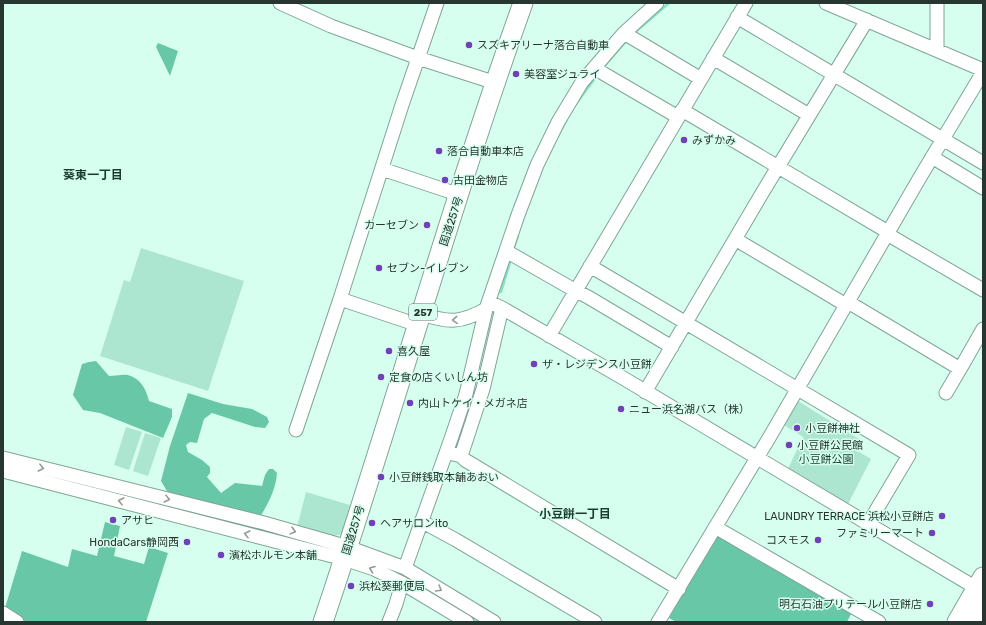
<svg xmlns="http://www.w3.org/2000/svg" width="986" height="625" font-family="Rubik,'Noto Sans JP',sans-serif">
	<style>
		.green { fill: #ade6d0 }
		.forest { fill: #68c7a6 }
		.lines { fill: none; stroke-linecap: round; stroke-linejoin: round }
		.stream { stroke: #84e3c1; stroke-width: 2.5 }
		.minor-casing { stroke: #7fa596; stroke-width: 15 }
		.highway-casing { stroke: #7fa596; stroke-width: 21 }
		.minor { stroke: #fff; stroke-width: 13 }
		.highway { stroke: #fff; stroke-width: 19 }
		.oneway { stroke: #939a98 }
		.poi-dot { fill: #713fb6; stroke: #d7ffef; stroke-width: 1.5 }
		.labels { text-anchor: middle; stroke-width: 3; stroke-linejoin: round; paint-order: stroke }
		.shield { fill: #d7ffef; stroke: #5c7269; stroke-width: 1 }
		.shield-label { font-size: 10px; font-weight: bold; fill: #273630 }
		.poi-label { font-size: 11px; fill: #273630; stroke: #d7ffef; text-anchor: start }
		.street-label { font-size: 11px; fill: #273630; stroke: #d7ffef }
		.park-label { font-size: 11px; fill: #123d2f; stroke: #d7ffef }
		.neighbourhood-label { font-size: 12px; font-weight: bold; fill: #1a3d31; stroke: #d7ffef }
	</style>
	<rect width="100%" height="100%" fill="#d7ffef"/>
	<path class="green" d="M141 248 244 281 208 391 100 356 124 280 130 282Z
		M798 401 859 439 854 449 871 459 847 506 787 471 803 437 784 425Z
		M126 427 142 432 129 470 114 465Z
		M145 433 161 438 148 476 133 471Z
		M306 492 350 505 342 534 330 537 297 527Z
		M383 565 395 568 486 622H476L434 596 414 582Z"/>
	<path class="forest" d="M158 43 178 51 170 76 156 47Z
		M96 361 109 376C114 376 123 374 128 375 141 379 146 389 149 401L172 409V417L163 438 100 413 83 410 73 395 82 364 89 362Z
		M188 393 223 404 252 409 267 417 269 422 265 428 255 427 212 413 204 419 197 443 190 442 186 445 188 452 202 460 210 467V473L207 477 221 493 235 483 262 486 265 475 269 469H273L277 473C276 489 268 504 260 517L170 496 161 481 170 446Z
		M105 522 120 526 114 556 144 564 149 547 168 553 146 622H26L5 608 22 551 68 567 72 549 97 556Z
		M719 531 853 610 847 622H676L669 618Z"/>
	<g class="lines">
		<path class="stream" d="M633 34 669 3
			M602 69 628 39
			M576 104 598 74
			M559 134 567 119
			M513 250 518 236
			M501 292 511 259"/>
		<defs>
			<path id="minor" d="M280 3 331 26 418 58 496 83
				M826 3 983 70
				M737 17 983 163
				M624 33 701 79
				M937 50V3
				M713 58 809 115
				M594 68 678 117
				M682 110 888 232
				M932 157 983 188
				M382 169 460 195
				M887 234 983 290
				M735 239 846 305
				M506 251 576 291 588 297 672 347
				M590 266 909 455 868 524
				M489 302 502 308 623 378 983 592
				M848 302 957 367 963 364 983 329
				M422 314C449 323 461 323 486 309
				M418 325 340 299 402 105 437 3
				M549 336 746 3
				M645 392 761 195 867 20
				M946 393 963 364
				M296 430 340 299
				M453 454 461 456 483 389 502 308
				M461 456 465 460 679 589
				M3 458 264 523 348 547 405 568 494 622
				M3 471 344 559 374 569 402 583 467 622
				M421 521 456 540 595 622
				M715 527 879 622
				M405 568 452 436 466 394 486 309 518 215 537 165 558 122 582 82 624 33 657 3
				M3 613 17 622
				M389 622 396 604 402 583
				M658 622 769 438 919 179 983 72"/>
			<path id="highway" d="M323 622C392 417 450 207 523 3
				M957 622 983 577
				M972 622 983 604"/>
		</defs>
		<use href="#minor" class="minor-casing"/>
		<use href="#highway" class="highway-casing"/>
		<use href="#minor" class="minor"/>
		<use href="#highway" class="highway"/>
	</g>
	<defs><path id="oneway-chevron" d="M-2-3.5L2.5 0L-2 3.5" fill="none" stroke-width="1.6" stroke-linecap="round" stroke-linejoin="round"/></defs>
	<g class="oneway">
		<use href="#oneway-chevron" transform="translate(455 320) rotate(176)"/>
		<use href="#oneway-chevron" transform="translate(41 468) rotate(14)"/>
		<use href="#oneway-chevron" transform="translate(167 499) rotate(14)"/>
		<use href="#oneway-chevron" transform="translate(121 501) rotate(-166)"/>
		<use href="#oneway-chevron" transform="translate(293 531) rotate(15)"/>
		<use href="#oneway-chevron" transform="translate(247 534) rotate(-166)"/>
		<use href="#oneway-chevron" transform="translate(372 569) rotate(-159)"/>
		<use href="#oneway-chevron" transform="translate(439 589) rotate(31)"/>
	</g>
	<g class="poi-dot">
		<circle cx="469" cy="45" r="4"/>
		<circle cx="516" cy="74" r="4"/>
		<circle cx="684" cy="140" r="4"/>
		<circle cx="439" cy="151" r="4"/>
		<circle cx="445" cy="180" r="4"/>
		<circle cx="427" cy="225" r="4"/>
		<circle cx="379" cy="268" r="4"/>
		<circle cx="389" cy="351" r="4"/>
		<circle cx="534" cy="364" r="4"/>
		<circle cx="381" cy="377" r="4"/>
		<circle cx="410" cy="403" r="4"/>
		<circle cx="621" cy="409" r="4"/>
		<circle cx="797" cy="428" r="4"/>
		<circle cx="789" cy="445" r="4"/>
		<circle cx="381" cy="477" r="4"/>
		<circle cx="942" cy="516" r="4"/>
		<circle cx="113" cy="520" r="4"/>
		<circle cx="372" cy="523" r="4"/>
		<circle cx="932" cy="533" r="4"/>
		<circle cx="818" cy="540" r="4"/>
		<circle cx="187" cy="542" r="4"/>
		<circle cx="221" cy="555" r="4"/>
		<circle cx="351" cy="586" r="4"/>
		<circle cx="930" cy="604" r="4"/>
	</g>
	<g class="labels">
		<rect class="shield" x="409" y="304" width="28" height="16" rx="3"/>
		<g class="shield-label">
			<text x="423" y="316">257</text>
		</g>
		<g class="poi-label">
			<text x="477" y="49">スズキアリーナ落合自動車</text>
			<text x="524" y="78">美容室ジュライ</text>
			<text x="692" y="144">みずかみ</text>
			<text x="447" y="155">落合自動車本店</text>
			<text x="453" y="184">古田金物店</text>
			<text x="419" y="229" text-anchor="end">カーセブン</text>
			<text x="387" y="272">セブン-イレブン</text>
			<text x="397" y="355">喜久屋</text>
			<text x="542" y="368">ザ・レジデンス小豆餅</text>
			<text x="389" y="381">定食の店くいしん坊</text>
			<text x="418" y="407">内山トケイ・メガネ店</text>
			<text x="629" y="413">ニュー浜名湖バス（株）</text>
			<text x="805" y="432">小豆餅神社</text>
			<text x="797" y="449">小豆餅公民館</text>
			<text x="389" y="481">小豆餅銭取本舗あおい</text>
			<text x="934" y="520" text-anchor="end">LAUNDRY TERRACE 浜松小豆餅店</text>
			<text x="121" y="524">アサヒ</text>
			<text x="380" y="527">ヘアサロンito</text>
			<text x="924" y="537" text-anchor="end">ファミリーマート</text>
			<text x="810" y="544" text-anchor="end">コスモス</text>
			<text x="179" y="546" text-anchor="end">HondaCars静岡西</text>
			<text x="229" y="559">濱松ホルモン本舗</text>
			<text x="359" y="590">浜松葵郵便局</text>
			<text x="922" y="608" text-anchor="end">明石石油プリテール小豆餅店</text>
		</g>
		<g class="street-label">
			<text transform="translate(451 221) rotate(-72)" y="4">国道257号</text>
			<text transform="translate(353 530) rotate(-73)" y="4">国道257号</text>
		</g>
		<g class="park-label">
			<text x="826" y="463">小豆餅公園</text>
		</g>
		<g class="neighbourhood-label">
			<text x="93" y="179">葵東一丁目</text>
			<text x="575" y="518">小豆餅一丁目</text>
		</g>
	</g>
	<rect width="986" height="625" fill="none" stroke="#273630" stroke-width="8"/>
</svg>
